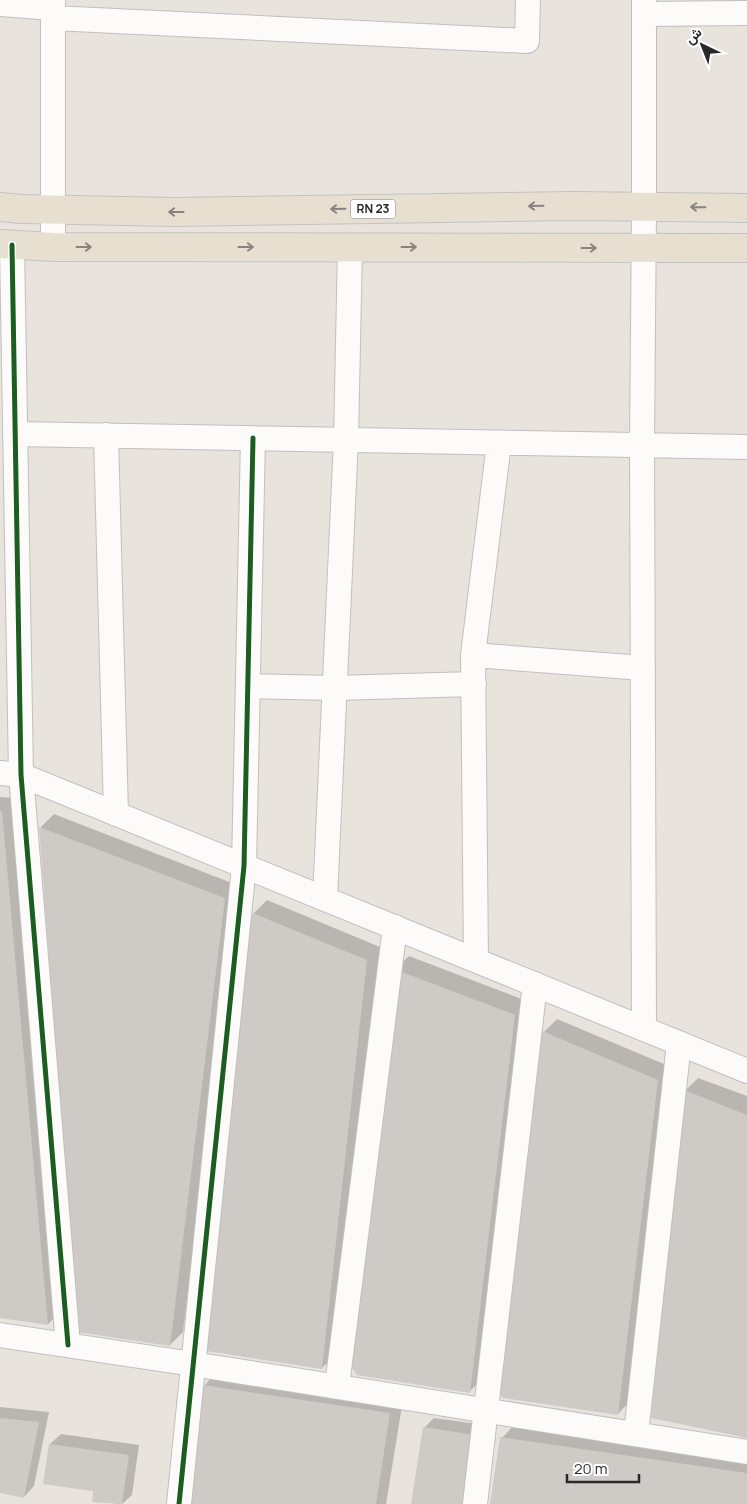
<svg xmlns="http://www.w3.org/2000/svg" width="747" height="1504" font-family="Manrope,Vazirmatn,sans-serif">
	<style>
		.shadow { fill: #0003 }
		.building { fill: #cecbc7 }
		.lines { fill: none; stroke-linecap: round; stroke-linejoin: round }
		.minor-casing { stroke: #c1bfbf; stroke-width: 26 }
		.primary-casing { stroke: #c4c2c0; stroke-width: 30 }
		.minor { stroke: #fcfbfa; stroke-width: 24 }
		.primary { stroke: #e7e0d1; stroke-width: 28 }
		.cycleway-casing { stroke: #fff; stroke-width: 8 }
		.cycleway { stroke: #1b5e20; stroke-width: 5 }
		.oneway { stroke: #88847d }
		.labels { text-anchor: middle; stroke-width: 4.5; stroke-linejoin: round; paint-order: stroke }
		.shield { fill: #fff; stroke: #696969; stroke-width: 1 }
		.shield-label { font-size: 12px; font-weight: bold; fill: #292929 }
	</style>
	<rect width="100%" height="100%" fill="#e8e3dd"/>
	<path class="shadow" d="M0 797 15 798 61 1311 48 1324 0 1316Z
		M54 814 237 885 183 1332 170 1345 78 1331 41 827Z
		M267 900 380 947 335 1355 322 1368 202 1349 254 913Z
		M409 956 527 1001 483 1378 469 1392 395 969Z
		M557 1019 671 1067 631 1400 618 1414 544 1032Z
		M698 1078 747 1096V1436L685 1091Z
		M217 1372 403 1400 386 1504H185L204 1386Z
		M0 1407 49 1412 34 1486 24 1497 0 1492Z
		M434 1418 485 1425 412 1504 424 1428Z
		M515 1424 747 1458V1504H492L502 1438Z
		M61 1434 139 1445 132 1495 122 1504 93 1501 95 1490 50 1444Z"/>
	<path class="building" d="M0 811H2L48 1325 0 1318Z
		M39 827 225 898 170 1346 77 1332Z
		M252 913 367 960 322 1369 200 1350Z
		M394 969 515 1015 470 1393 357 1375 350 1365Z
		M542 1031 658 1080 618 1415 503 1398 497 1390Z
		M684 1090 747 1115V1438L651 1418Z
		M203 1385 390 1413 376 1504H184Z
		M0 1418 39 1422 24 1498 0 1493Z
		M423 1427 475 1435 464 1504H411Z
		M500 1437 747 1473V1504H490Z
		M49 1444 129 1455 122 1504 92 1502 93 1491 43 1484Z"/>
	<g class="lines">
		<defs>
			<path id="minor" d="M644 0V207L642 446 644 1029
				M0 4 53 8
				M644 14 747 13
				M53 18 527 41 528 0
				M12 245 21 775 68 1345
				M53 247V0
				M15 434 747 447
				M106 435 116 814
				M473 655 643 668
				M248 686 335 688 474 684
				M0 773 21 775 747 1071
				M325 899 346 440 350 247
				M476 960 473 655 499 443
				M0 1335 193 1364 747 1452
				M337 1386 395 927
				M636 1434 679 1043
				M179 1504 244 866 253 438
				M475 1504 535 984"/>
			<path id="primary" d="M0 207 22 209 175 212 573 206 747 208
				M0 244 53 247 747 248"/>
		</defs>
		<use href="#minor" class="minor-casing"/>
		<use href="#primary" class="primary-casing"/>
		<use href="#minor" class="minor"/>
		<use href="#primary" class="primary"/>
		<defs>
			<path id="cycleway" d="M12 245 21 775 68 1345
				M179 1504 244 866 253 438"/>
		</defs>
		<use href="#cycleway" class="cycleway-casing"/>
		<use href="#cycleway" class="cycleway"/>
	</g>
	<defs><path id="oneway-shaft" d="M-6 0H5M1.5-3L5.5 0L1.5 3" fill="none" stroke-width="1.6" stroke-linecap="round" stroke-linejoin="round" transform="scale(1.25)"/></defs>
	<g class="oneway">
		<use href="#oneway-shaft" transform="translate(536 206) rotate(179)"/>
		<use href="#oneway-shaft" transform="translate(698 207) rotate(-179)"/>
		<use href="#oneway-shaft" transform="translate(338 209) rotate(179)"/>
		<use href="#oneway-shaft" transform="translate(176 212) rotate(180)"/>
		<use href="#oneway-shaft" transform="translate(84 247)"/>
		<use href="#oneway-shaft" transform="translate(246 247)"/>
		<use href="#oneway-shaft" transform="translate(409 247)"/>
		<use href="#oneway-shaft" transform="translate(589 248)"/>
	</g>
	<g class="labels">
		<rect class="shield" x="350.5" y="199.5" width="45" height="19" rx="4"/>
		<g class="shield-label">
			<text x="373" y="213">RN 23</text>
		</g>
	</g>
	<g transform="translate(702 45) rotate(317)" stroke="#ffffff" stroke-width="4" paint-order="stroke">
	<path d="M0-4L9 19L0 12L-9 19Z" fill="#292929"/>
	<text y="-8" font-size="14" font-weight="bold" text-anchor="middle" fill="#292929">ش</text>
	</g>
	<path d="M567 1474v8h72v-8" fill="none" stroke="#292929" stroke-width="2.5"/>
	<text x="574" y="1474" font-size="15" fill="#292929" stroke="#ffffff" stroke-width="4" paint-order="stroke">20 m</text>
</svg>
